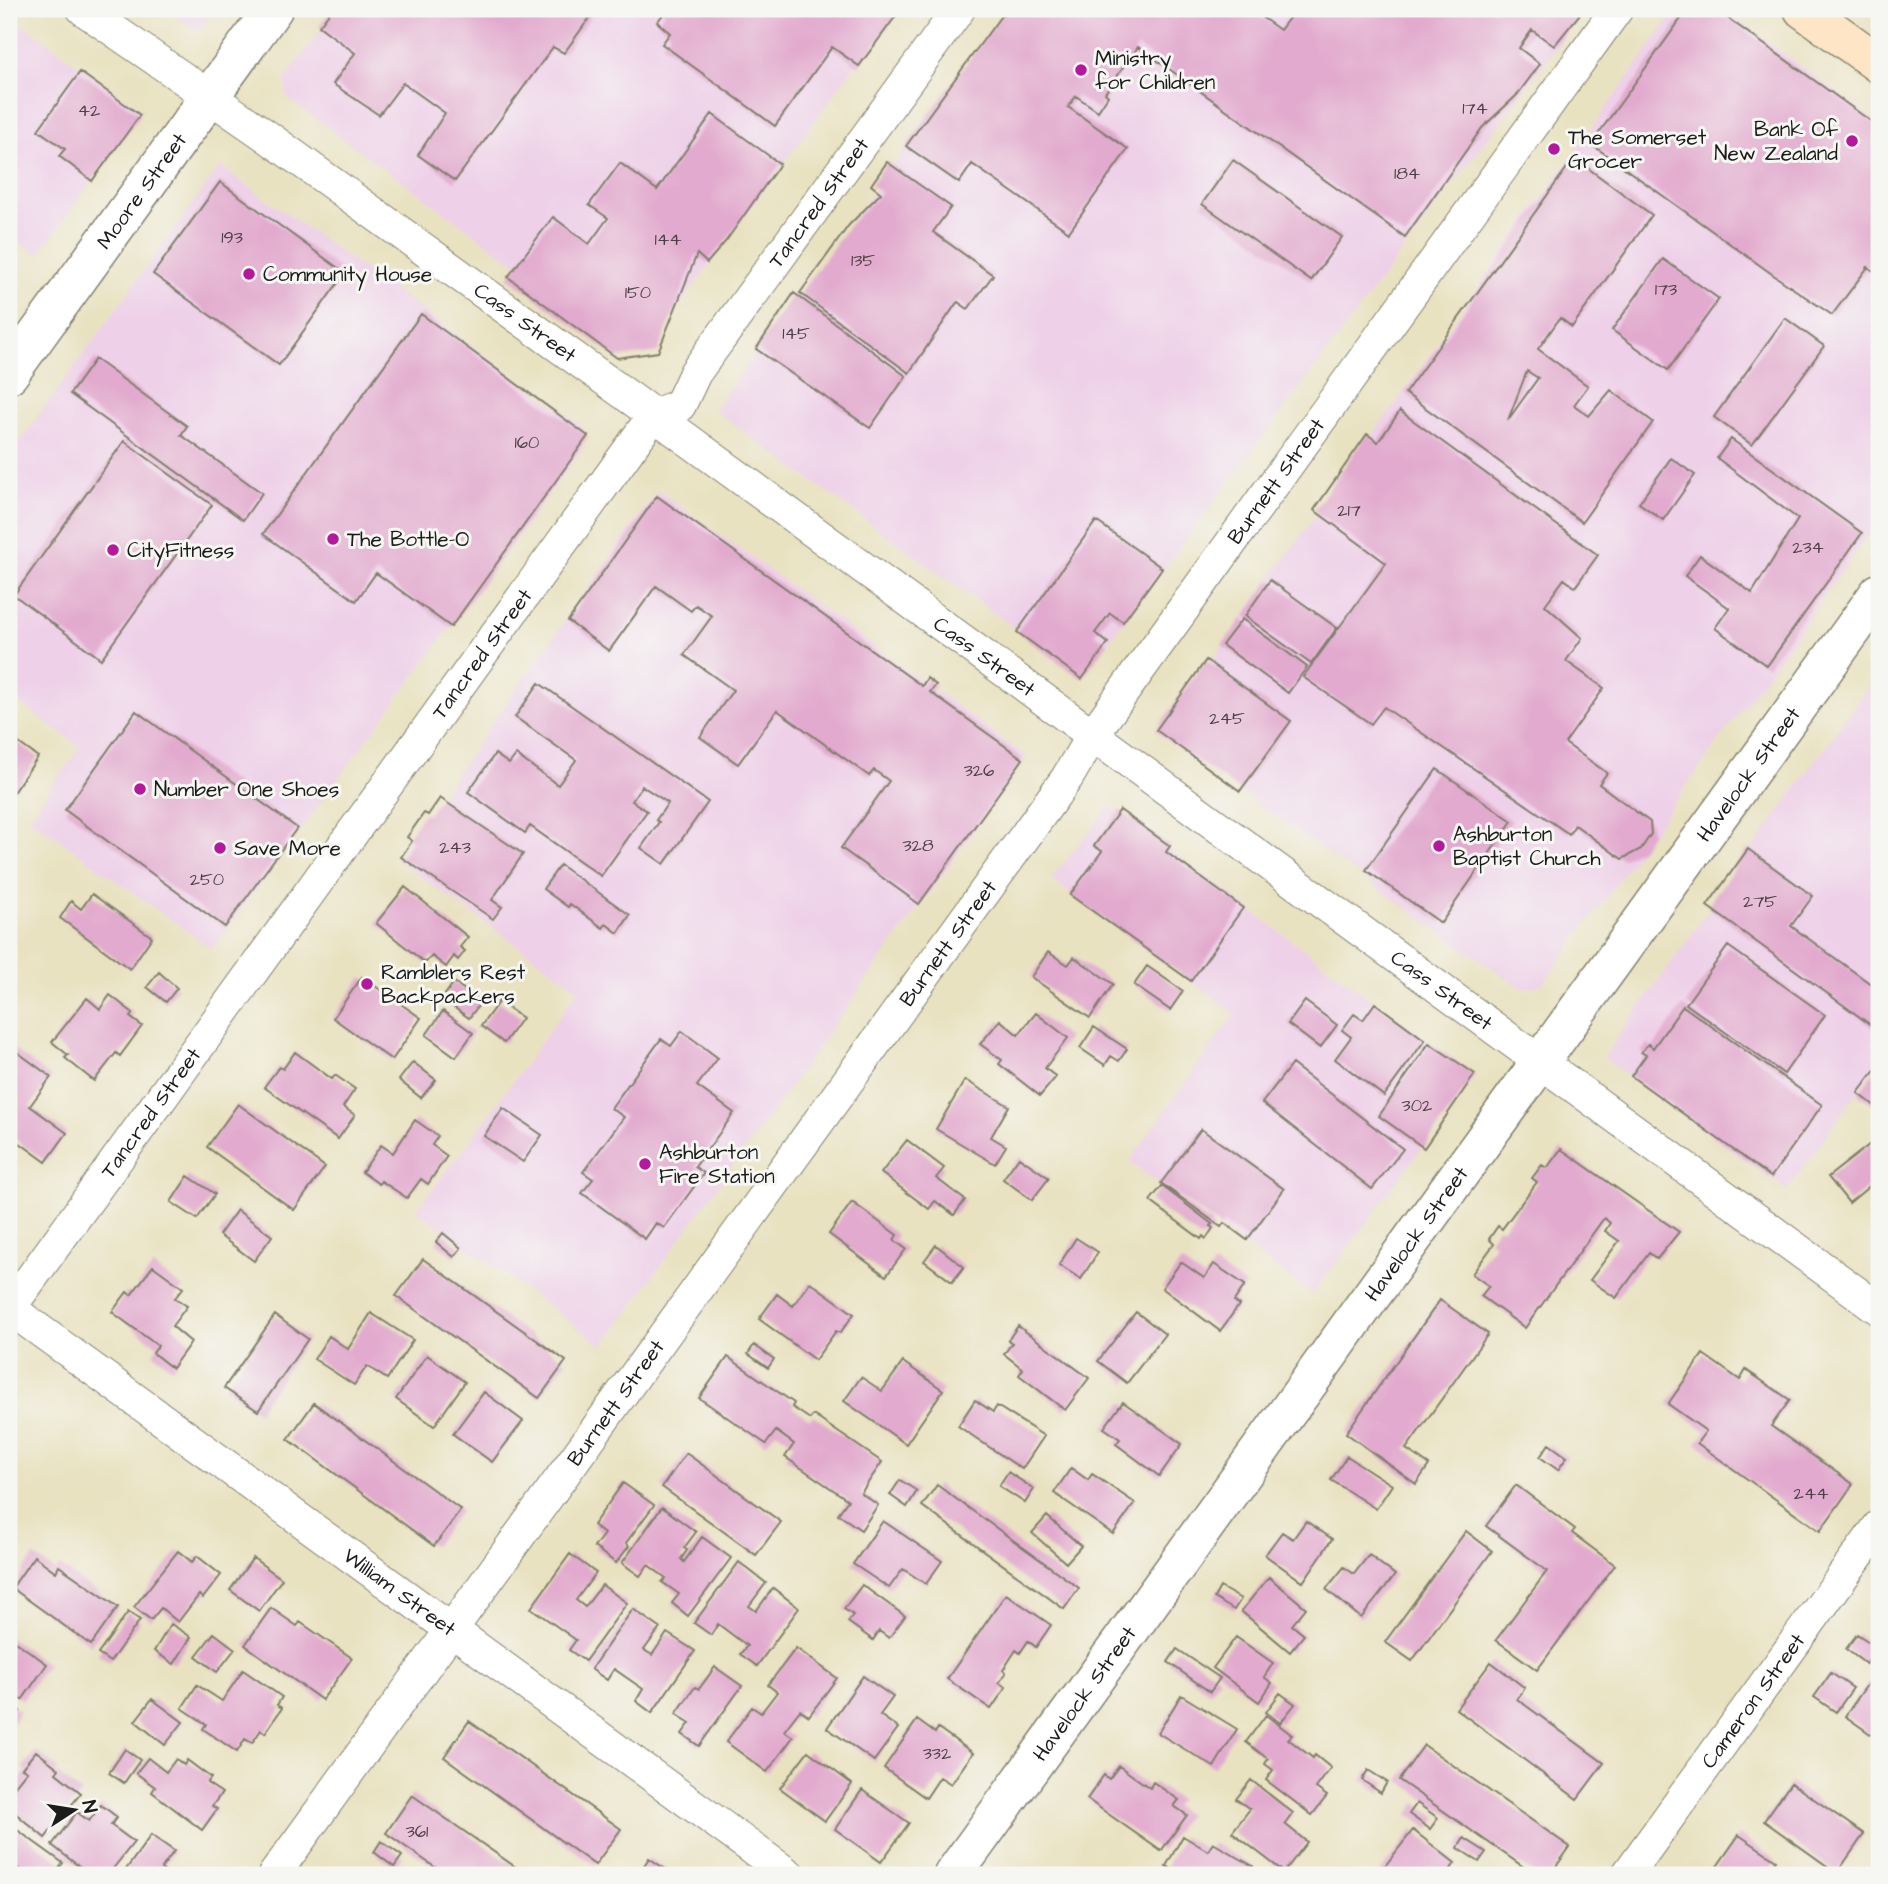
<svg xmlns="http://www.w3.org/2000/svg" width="1888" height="1884" font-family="'Architects Daughter',sans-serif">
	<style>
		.built { fill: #eed0e8 }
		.building { fill: #e2aace; fill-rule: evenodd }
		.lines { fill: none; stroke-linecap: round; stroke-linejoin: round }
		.minor-casing { stroke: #827f6e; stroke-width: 34 }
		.tertiary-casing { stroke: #827f6e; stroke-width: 41 }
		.secondary-casing { stroke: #827f6e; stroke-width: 41 }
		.minor { stroke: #fff; stroke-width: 32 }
		.tertiary { stroke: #fff; stroke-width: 38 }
		.secondary { stroke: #fde5c5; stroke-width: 38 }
		.poi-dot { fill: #b5179e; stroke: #f6f6f2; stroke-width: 2.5 }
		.labels { text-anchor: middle; stroke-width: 6; stroke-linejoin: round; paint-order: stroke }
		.number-label { font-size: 18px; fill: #4e4048 }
		.poi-label { font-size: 21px; fill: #1c1c1c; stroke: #f6f6f2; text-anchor: start }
		.street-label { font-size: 21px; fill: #1c1c1c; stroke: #f6f6f2 }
	</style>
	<rect width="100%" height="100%" fill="#f6f6f2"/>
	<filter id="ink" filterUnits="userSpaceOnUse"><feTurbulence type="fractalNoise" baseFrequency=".0143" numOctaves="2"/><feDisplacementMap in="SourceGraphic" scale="14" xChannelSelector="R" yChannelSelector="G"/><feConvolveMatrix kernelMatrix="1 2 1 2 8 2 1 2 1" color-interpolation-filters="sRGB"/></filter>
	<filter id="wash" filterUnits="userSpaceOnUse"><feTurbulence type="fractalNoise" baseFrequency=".00686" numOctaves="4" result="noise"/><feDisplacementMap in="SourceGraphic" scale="28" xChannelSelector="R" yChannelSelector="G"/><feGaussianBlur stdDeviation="1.57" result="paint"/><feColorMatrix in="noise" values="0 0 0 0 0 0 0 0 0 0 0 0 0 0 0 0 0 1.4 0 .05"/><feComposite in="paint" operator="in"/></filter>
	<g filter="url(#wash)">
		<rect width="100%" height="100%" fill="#e9e2c1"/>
		<path class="built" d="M166 9H215L198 31Z
			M336 9H896L643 356 287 98 285 79Z
			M1008 9H1585L1082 677 714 410Z
			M1677 9H1724L1879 124V520L1543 984 1522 989 1159 735Z
			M9 15 142 111 38 255 9 235Z
			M220 166 582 425 584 447 212 949 29 818 80 747 9 695V457Z
			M658 490 1027 757 603 1346 416 1210 473 1137 579 989 396 859Z
			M1879 672V1061L1787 1190 1603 1058Z
			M1110 806 1475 1076 1313 1294 1129 1162 1235 1013 1051 879Z"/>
		<g id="blocks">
			<path class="building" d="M332 9H596L564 53 553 47 455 181 418 155 445 113 403 83 379 115 333 84 355 53 319 26Z
				M659 9H901L859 66 832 47 775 126 662 44 670 33 657 22 665 12Z
				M1006 9H1250L1280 30 1296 9H1310L1315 12 1317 9H1584L1554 46 1532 30 1519 48 1540 64 1517 95 1482 128 1405 237 1138 47 1105 93 1108 96 1098 111 1076 96 1068 107 1128 149 1069 232 972 164 959 183 906 146Z
				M1688 9H1715L1879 127V275L1868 267 1832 315 1772 274 1591 144Z
				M80 72 140 115 92 181 59 156 65 149 38 130Z
				M712 114 780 164 726 241 707 263 697 254 658 352 617 358 508 277 553 217 589 244 608 218 589 205 620 163 657 190Z
				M1574 158 1652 215 1572 327 1560 318 1538 349 1588 386 1574 405 1589 416 1611 390 1653 422 1582 522 1405 393ZM1527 371 1538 378 1508 420Z
				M1233 160 1342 237 1311 281 1202 204Z
				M887 162 951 207 933 232 993 275 968 309 958 302 956 304 909 373 800 293 849 225 881 193 871 185Z
				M220 182 345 273 279 365 153 274Z
				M1663 259 1719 299 1668 370 1612 330Z
				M794 293 906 376 870 428 756 349Z
				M421 314 588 436 451 627 376 573 356 601 263 534Z
				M1785 318 1824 346 1752 445 1714 417Z
				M95 359 187 426 181 435 262 493 243 520 70 394Z
				M1400 411 1598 555 1575 587 1564 579 1545 605 1582 638 1566 661 1604 688 1565 743 1607 773 1599 784 1650 822 1651 834 1641 849 1622 859 1575 825 1569 834 1384 707 1371 724 1303 677 1386 563 1314 510 1367 434 1378 442Z
				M1731 439 1862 533 1767 666 1715 628 1729 608 1685 576 1700 555 1752 593 1798 519 1717 458Z
				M124 441 212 505 101 659 14 595Z
				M1671 458 1695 475 1663 520 1639 503Z
				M657 496 922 686 927 678 936 685 930 692 1023 759 919 904 841 848 889 781 874 770 869 776 777 710 738 764 700 737 733 690 684 655 712 616 696 605 691 611 656 586 609 651 568 621Z
				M1096 521 1162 568 1123 622 1110 613 1095 633 1108 643 1082 679 1017 632Z
				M1270 580 1337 628 1311 664 1245 616Z
				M1242 619 1307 667 1288 693 1222 645Z
				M1206 660 1291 721 1240 791 1156 730Z
				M539 683 708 802 664 864 641 848 659 822 656 820 668 803 642 786 632 801 647 811 601 876 530 826 525 833 468 792 495 754 509 764 516 755 558 785 576 760 515 717Z
				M136 711 297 828 225 927 65 810Z
				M9 736 38 757 9 798Z
				M1437 769 1512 821 1441 923 1366 870Z
				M440 798 523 854 492 900 502 907 493 919 401 857 412 841 407 837 424 813 428 815Z
				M1120 810 1170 846 1166 852 1243 908 1191 981 1070 895 1102 851 1094 846Z
				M1748 849 1813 896 1791 926 1879 990V1031L1707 906Z
				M560 865 630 915 618 933 606 924 603 928 570 904 568 907 543 889Z
				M405 887 468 937 460 947 465 951 458 960 454 956 446 967 432 956 425 963 376 923Z
				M92 894 152 937 130 969 60 918 71 901 81 909Z
				M1728 946 1825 1015 1784 1074 1686 1004Z
				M1048 952 1068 965 1074 957 1113 984 1090 1018 1031 977Z
				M1147 966 1183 991 1170 1010 1134 985Z
				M159 972 177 988 166 1002 147 987Z
				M362 977 421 1018 392 1060 333 1018Z
				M454 982 481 1002 469 1018 442 999Z
				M110 995 133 1013 130 1017 142 1026 120 1056 116 1053 94 1081 65 1058 68 1055 52 1042 87 998 100 1009Z
				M499 1001 522 1018 504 1043 481 1026Z
				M1305 1001 1337 1025 1320 1048 1288 1024Z
				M1375 1003 1425 1040 1384 1096 1335 1059 1351 1037 1342 1030 1354 1014 1363 1020Z
				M1683 1006 1822 1105 1771 1177 1631 1076 1646 1055 1641 1052 1648 1044 1653 1048Z
				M443 1011 473 1033 456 1057 426 1035Z
				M1036 1013 1068 1038 1045 1068 1056 1077 1040 1096 999 1064 1002 1060 980 1044 1000 1020 1018 1035Z
				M1094 1027 1127 1049 1119 1061 1111 1056 1105 1065 1080 1048Z
				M682 1031 718 1058 697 1086 734 1113 695 1167 704 1173 664 1228 656 1223 645 1239 582 1193 593 1179 583 1172 624 1117 611 1108 661 1039 671 1046Z
				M1429 1043 1475 1074 1424 1148 1379 1116Z
				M9 1046 51 1077 30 1106 67 1133 46 1162 9 1135 13 1128 9 1125Z
				M295 1052 332 1079 335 1075 355 1089 343 1107 355 1115 338 1139 264 1087 279 1067 283 1069Z
				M413 1062 436 1080 421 1098 399 1080Z
				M1292 1064 1403 1149 1372 1189 1262 1103Z
				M1879 1065V1109L1858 1093Z
				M965 1080 1009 1106 991 1137 1006 1146 995 1164 936 1129Z
				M238 1104 325 1167 294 1210 207 1147Z
				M503 1108 542 1135 523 1162 484 1136Z
				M415 1120 438 1136 432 1145 447 1156 428 1184 421 1179 407 1198 381 1181 379 1184 362 1172 381 1145 393 1153Z
				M1201 1129 1284 1189 1247 1240 1224 1223 1221 1227 1161 1183Z
				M1879 1137V1183L1877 1180 1849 1203 1828 1177Z
				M907 1140 944 1168 936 1178 965 1200 954 1215 935 1201 929 1209 881 1173Z
				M1561 1149 1679 1232 1657 1259 1649 1253 1616 1298 1590 1280 1619 1241 1605 1231 1610 1223 1604 1218 1525 1328 1481 1296 1489 1286 1472 1274 1494 1244 1489 1239 1498 1226 1502 1229 1537 1182 1532 1178 1542 1165 1547 1168Z
				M1019 1157 1049 1178 1032 1200 1003 1179Z
				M188 1176 215 1194 197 1219 171 1202Z
				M1162 1186 1212 1224 1210 1226 1213 1228 1206 1239 1203 1236 1201 1239 1150 1201Z
				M852 1202 897 1235 894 1240 906 1249 886 1276 829 1234Z
				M237 1210 272 1236 254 1261 219 1235Z
				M443 1233 461 1248 454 1257 436 1242Z
				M1076 1238 1098 1252 1081 1279 1059 1265Z
				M936 1245 964 1267 952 1282 924 1261Z
				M423 1259 566 1361 539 1398 396 1296Z
				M1181 1262 1204 1278 1214 1264 1245 1285 1234 1301 1239 1305 1220 1331 1162 1288Z
				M153 1266 183 1288 175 1298 187 1306 172 1326 191 1342 172 1368 153 1353 158 1346 112 1312 127 1292 131 1295Z
				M810 1282 854 1314 840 1333 836 1331 815 1360 759 1319 777 1294 793 1306Z
				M1440 1300 1488 1334 1406 1449 1429 1465 1416 1484 1346 1433Z
				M1136 1312 1165 1334 1127 1383 1098 1361Z
				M371 1313 413 1340 387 1379 367 1366 354 1385 314 1359 329 1336 348 1349Z
				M275 1315 308 1339 258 1411 224 1388Z
				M1018 1326 1089 1378 1065 1410 1019 1375 1023 1369 1004 1354 1012 1343 1008 1340Z
				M754 1345 774 1359 768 1368 748 1354Z
				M1703 1354 1740 1380 1746 1370 1790 1400 1771 1426 1853 1484 1820 1531 1697 1443 1706 1431 1668 1404Z
				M427 1355 465 1382 434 1426 396 1399Z
				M728 1357 794 1403 792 1407 810 1419 813 1415 882 1462 861 1493 878 1505 861 1530 838 1514 848 1500 785 1457 794 1444 776 1431 766 1444 699 1398Z
				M903 1362 943 1390 906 1444 844 1401 861 1377 882 1391Z
				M484 1392 523 1421 492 1462 453 1434Z
				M975 1400 993 1412 997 1406 1044 1436 1022 1469 958 1426Z
				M1123 1402 1182 1444 1159 1476 1116 1444 1120 1439 1104 1428Z
				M314 1403 461 1510 434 1546 288 1439Z
				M1549 1444 1567 1457 1558 1470 1540 1457Z
				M686 1453 781 1522 756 1555 662 1487Z
				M1347 1456 1392 1485 1376 1509 1331 1480Z
				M1071 1468 1088 1480 1092 1474 1135 1503 1113 1534 1054 1493Z
				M1008 1472 1034 1489 1025 1503 999 1486Z
				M900 1480 917 1491 907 1507 890 1495Z
				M623 1483 654 1505 626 1543 629 1546 616 1563 594 1547 604 1534 593 1525Z
				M937 1485 1079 1588 1064 1609 922 1506Z
				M1516 1485 1575 1529 1572 1533 1615 1565 1537 1670 1496 1640 1547 1571 1486 1526Z
				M662 1507 696 1532 684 1548 687 1550 681 1559 684 1562 702 1537 731 1558 688 1616 672 1603 679 1594 662 1582 666 1578 648 1565 640 1576 622 1563Z
				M1047 1516 1081 1546 1066 1563 1032 1533Z
				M883 1521 942 1561 926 1584 903 1569 889 1588 853 1564Z
				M1306 1521 1332 1539 1303 1582 1265 1555 1282 1532 1293 1539Z
				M1466 1531 1492 1551 1412 1661 1385 1642Z
				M178 1551 192 1562 197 1556 221 1575 203 1598 199 1595 178 1622 161 1608 151 1620 134 1607Z
				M570 1554 596 1573 576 1600 585 1607 602 1585 627 1603 585 1661 569 1650 576 1640 531 1608Z
				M1369 1555 1395 1575 1361 1618 1326 1589 1344 1567 1354 1574Z
				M34 1556 56 1572 59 1566 118 1607 91 1645 12 1588Z
				M253 1558 282 1579 259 1611 230 1590Z
				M739 1562 766 1583 749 1606 756 1611 773 1588 799 1608 757 1666 740 1654 747 1646 718 1624 711 1635 694 1623Z
				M1269 1577 1306 1608 1292 1625 1304 1635 1290 1652 1241 1611Z
				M862 1585 905 1616 889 1638 879 1631 873 1640 848 1622 853 1615 844 1609Z
				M1220 1587 1241 1599 1234 1610 1214 1598Z
				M1006 1594 1051 1625 1036 1647 1028 1641 1020 1653 1016 1650 1003 1670 1006 1673 999 1683 1006 1687 991 1709 947 1679Z
				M271 1608 297 1626 300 1622 352 1658 322 1700 245 1645Z
				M633 1609 660 1628 644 1650 652 1655 667 1633 695 1651 652 1713 636 1701 643 1689 614 1669 607 1680 591 1669Z
				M128 1612 140 1620 110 1662 98 1654Z
				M171 1624 191 1637 174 1664 154 1651Z
				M214 1633 235 1649 217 1672 196 1656Z
				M1857 1634 1878 1648 1866 1664 1846 1649Z
				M9 1637 47 1664 22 1700 9 1691Z
				M1236 1637 1273 1663 1264 1677 1272 1683 1259 1702 1213 1668Z
				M796 1648 837 1678 809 1716 800 1710 784 1731 793 1737 767 1772 726 1742 752 1707 761 1713 777 1692 768 1685Z
				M1177 1649 1220 1678 1210 1692 1168 1662Z
				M1491 1662 1525 1688 1517 1699 1604 1763 1577 1799 1456 1709Z
				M715 1667 742 1686 699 1746 682 1734 690 1723 676 1714 695 1687 699 1689Z
				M243 1670 282 1697 277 1705 282 1708 265 1733 261 1730 252 1743 245 1739 237 1752 203 1729 206 1724 182 1708 197 1685 222 1701Z
				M1831 1673 1853 1688 1836 1712 1814 1697Z
				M863 1676 893 1697 880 1715 898 1728 874 1761 827 1728Z
				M1869 1682 1879 1688V1740L1845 1716Z
				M1280 1693 1295 1704 1280 1723 1266 1712Z
				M1181 1695 1237 1729 1214 1767 1158 1733Z
				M152 1699 183 1722 165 1745 135 1721Z
				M9 1704 20 1711 11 1726 9 1725Z
				M1266 1715 1292 1735 1288 1739 1313 1758 1315 1755 1331 1768 1316 1788 1327 1796 1312 1815 1266 1780 1273 1770 1265 1764 1268 1759 1246 1742Z
				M917 1720 935 1733 938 1728 973 1753 951 1784 940 1777 926 1798 884 1768Z
				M469 1721 621 1829 595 1865 444 1757Z
				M1424 1745 1570 1847 1550 1875H1535L1399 1780Z
				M125 1749 140 1760 124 1783 109 1773Z
				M36 1751 59 1769 56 1773 81 1793 45 1838 9 1808V1793L27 1771 22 1768Z
				M808 1751 852 1784 825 1821 780 1788Z
				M148 1758 166 1772 176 1759 184 1765 187 1760 211 1778 207 1783 222 1793 212 1806 217 1809 202 1830 152 1792 155 1787 136 1773Z
				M1119 1766 1150 1788 1153 1782 1179 1800 1174 1806 1187 1815 1161 1851 1087 1799 1104 1775 1109 1779Z
				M1368 1770 1387 1782 1381 1793 1362 1780Z
				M1251 1780 1293 1813 1285 1824 1307 1842 1284 1872 1232 1832 1250 1809 1236 1799Z
				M1791 1783 1864 1834 1837 1873 1764 1821Z
				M862 1790 909 1823 881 1862 835 1829Z
				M412 1795 527 1875H446L386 1833Z
				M1417 1803 1438 1818 1430 1829 1409 1814Z
				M101 1805 117 1817 111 1825 134 1842 108 1875H83L86 1872 52 1845 77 1812 89 1821Z
				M9 1824 63 1863 54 1875H28L16 1867 9 1875Z
				M1413 1830 1455 1863 1451 1869 1460 1875H1378Z
				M151 1835 174 1851 161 1869 169 1875H122Z
				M1739 1835 1776 1860 1766 1875H1711Z
				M1183 1836 1208 1851 1213 1843 1253 1866 1247 1875H1182L1166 1866Z
				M1464 1838 1486 1852 1479 1862 1458 1848Z
				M381 1841 402 1856 394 1867 374 1852Z
				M649 1858 674 1875H638Z"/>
		</g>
	</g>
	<g filter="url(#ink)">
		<use href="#blocks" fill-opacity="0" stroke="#827f6e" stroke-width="2"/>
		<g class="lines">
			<defs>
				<g id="minor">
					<path id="s1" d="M83 9 265 135 654 415 1879 1309"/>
					<path id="s2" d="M9 1308 789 1875"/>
					<path id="s3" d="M9 1309 654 415 680 405 695 373 959 9"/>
					<path id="s4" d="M274 1875 1067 778 1093 734 1617 9"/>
					<path id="s5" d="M1627 1875 1879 1526"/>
				</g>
				<g id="tertiary">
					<path id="s6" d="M9 374 273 9"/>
					<path id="s7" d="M953 1875 1879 593"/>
				</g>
				<path id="secondary" d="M1803 9 1879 64"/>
			</defs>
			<use href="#minor" class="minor-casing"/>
			<use href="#tertiary" class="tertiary-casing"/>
			<use href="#secondary" class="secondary-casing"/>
			<use href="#minor" class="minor"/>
			<use href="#tertiary" class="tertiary"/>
			<use href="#secondary" class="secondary"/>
		</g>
	</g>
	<g class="poi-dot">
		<circle cx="1081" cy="70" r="7"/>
		<circle cx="1852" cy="141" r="7"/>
		<circle cx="1554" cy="149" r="7"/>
		<circle cx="249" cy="274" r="7"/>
		<circle cx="333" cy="539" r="7"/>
		<circle cx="113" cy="550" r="7"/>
		<circle cx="140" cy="789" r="7"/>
		<circle cx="1439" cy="846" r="7"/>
		<circle cx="220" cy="848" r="7"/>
		<circle cx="367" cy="984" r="7"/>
		<circle cx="645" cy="1164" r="7"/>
	</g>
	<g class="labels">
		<g class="number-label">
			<text x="1475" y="114">174</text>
			<text x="89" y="116">42</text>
			<text x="1407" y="179">184</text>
			<text x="232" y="243">193</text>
			<text x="668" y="245">144</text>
			<text x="863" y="266">135</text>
			<text x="1666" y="295">173</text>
			<text x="638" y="298">150</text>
			<text x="796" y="339">145</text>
			<text x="527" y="448">160</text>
			<text x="1349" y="516">217</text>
			<text x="1808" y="553">234</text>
			<text x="1227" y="724">245</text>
			<text x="979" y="776">326</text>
			<text x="918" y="851">328</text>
			<text x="455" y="853">243</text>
			<text x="207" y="885">250</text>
			<text x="1760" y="907">275</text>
			<text x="1417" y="1111">302</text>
			<text x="1811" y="1499">244</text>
			<text x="937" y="1759">332</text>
			<text x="417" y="1837">361</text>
		</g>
		<g class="poi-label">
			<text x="1095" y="65">Ministry<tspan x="1095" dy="24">for Children</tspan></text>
			<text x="1838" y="136" text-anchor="end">Bank Of<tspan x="1838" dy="24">New Zealand</tspan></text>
			<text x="1568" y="144">The Somerset<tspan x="1568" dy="24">Grocer</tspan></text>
			<text x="263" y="281">Community House</text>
			<text x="347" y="546">The Bottle-O</text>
			<text x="127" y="557">CityFitness</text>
			<text x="154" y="796">Number One Shoes</text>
			<text x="1453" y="841">Ashburton<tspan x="1453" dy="24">Baptist Church</tspan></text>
			<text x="234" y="855">Save More</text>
			<text x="381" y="979">Ramblers Rest<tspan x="381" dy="24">Backpackers</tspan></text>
			<text x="659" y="1159">Ashburton<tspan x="659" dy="24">Fire Station</tspan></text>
		</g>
		<g class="street-label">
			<text dy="7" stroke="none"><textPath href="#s6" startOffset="226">Moore Street</textPath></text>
			<text dy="7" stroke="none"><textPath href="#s3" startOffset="1376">Tancred Street</textPath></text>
			<text dy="7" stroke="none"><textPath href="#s1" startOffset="542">Cass Street</textPath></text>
			<text dy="7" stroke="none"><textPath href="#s4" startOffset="1717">Burnett Street</textPath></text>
			<text dy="7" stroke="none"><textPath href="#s3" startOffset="808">Tancred Street</textPath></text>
			<text dy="7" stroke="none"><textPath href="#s1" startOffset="1110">Cass Street</textPath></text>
			<text dy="7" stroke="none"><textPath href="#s7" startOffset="1358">Havelock Street</textPath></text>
			<text dy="7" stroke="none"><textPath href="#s4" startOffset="1150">Burnett Street</textPath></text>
			<text dy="7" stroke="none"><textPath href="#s1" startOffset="1676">Cass Street</textPath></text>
			<text dy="7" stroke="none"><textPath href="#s3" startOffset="242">Tancred Street</textPath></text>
			<text dy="7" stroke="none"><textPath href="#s7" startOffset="791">Havelock Street</textPath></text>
			<text dy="7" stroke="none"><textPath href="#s4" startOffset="583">Burnett Street</textPath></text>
			<text dy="7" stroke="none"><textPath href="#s2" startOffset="483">William Street</textPath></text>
			<text dy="7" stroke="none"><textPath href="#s7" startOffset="224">Havelock Street</textPath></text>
			<text dy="7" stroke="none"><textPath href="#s5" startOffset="215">Cameron Street</textPath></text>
		</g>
	</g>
	<rect width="1888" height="1884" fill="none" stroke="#f6f6f2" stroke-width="35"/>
	<g transform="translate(74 1810) rotate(78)" stroke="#f6f6f2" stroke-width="5" paint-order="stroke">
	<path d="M0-5L12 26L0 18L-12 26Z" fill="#1c1c1c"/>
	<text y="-10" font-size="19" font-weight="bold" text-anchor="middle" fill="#1c1c1c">N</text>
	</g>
</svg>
